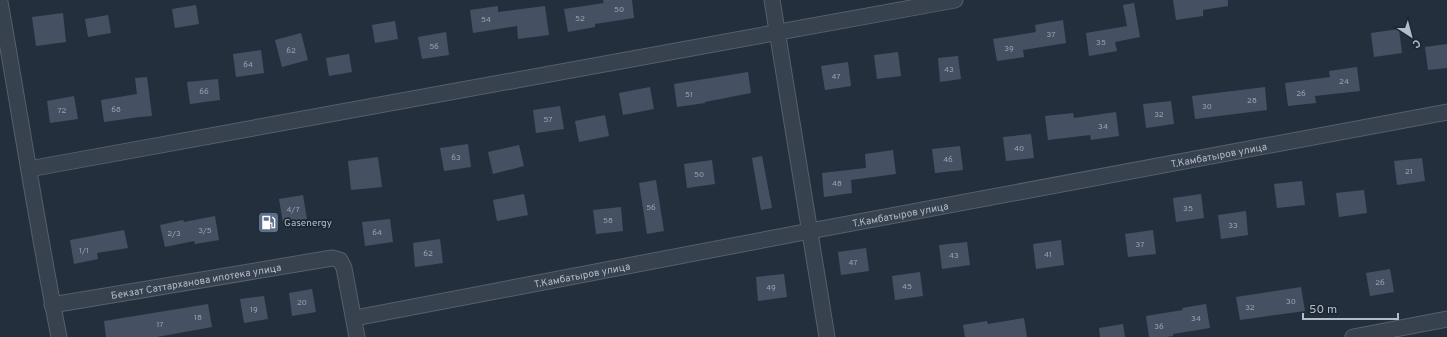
<svg xmlns="http://www.w3.org/2000/svg" width="1447" height="337" font-family="Overpass,sans-serif">
	<style>
		.building { fill: #455162 }
		.lines { fill: none; stroke-linecap: round; stroke-linejoin: round }
		.minor-casing { stroke: #565f6c; stroke-width: 17 }
		.minor { stroke: #38414e; stroke-width: 15 }
		.labels { text-anchor: middle; stroke-width: 3.5; stroke-linejoin: round; paint-order: stroke }
		.number-label { font-size: 8px; fill: #98a1af }
		.street-label { font-size: 10px; fill: #b4bcc9; stroke: #1d2633 }
		.poi-label { font-size: 10px; fill: #b4bcc9; stroke: #1d2633; text-anchor: start }
	</style>
	<rect width="100%" height="100%" fill="#242f3e"/>
	<path class="building" d="M603 0H632L634 18 595 24V27L568 32 564 9 604 3Z
		M1173 0H1228V6L1203 10V16L1176 20Z
		M1134 3 1140 37 1115 42 1117 51 1089 56 1086 33 1127 26 1123 5Z
		M196 5 199 24 175 28 172 9Z
		M498 6V12L545 6 549 35 518 39 517 26 473 33 470 10Z
		M63 13 66 42 36 46 32 17Z
		M108 15 111 33 88 37 85 19Z
		M1063 20 1066 43 1023 50 1024 57 997 61 993 39 1036 32 1035 25Z
		M395 21 398 39 375 43 372 25Z
		M1399 29 1402 53 1374 57 1371 33Z
		M446 32 449 55 422 59 418 37Z
		M301 33 308 60 282 67 275 40Z
		M1447 44V68L1428 70 1425 47Z
		M261 50 264 73 236 77 233 54Z
		M898 52 901 76 877 79 874 55Z
		M349 54 352 72 329 76 326 58Z
		M958 56 961 79 940 82 938 58Z
		M848 62 851 86 825 90 821 66Z
		M1357 67 1360 91 1315 96 1316 103 1288 106 1285 83 1330 77 1329 71Z
		M748 72 751 93 705 102V103L677 107 674 84Z
		M147 77 152 116 140 117 104 122 101 100 137 94 135 78Z
		M218 79 220 100 190 104 187 82Z
		M650 87 654 109 623 115 619 93Z
		M1265 87 1267 110 1195 119 1192 96Z
		M74 96 78 119 50 123 47 101Z
		M1171 101 1174 124 1146 128 1143 104Z
		M560 106 564 129 536 133 533 110Z
		M1116 112 1119 136 1091 140 1090 135 1048 140 1045 116 1073 113 1074 118Z
		M605 115 609 136 579 142 575 121Z
		M1031 134 1034 158 1006 161 1003 137Z
		M468 144 471 167 444 171 440 148Z
		M519 145 524 166 493 174 488 152Z
		M960 146 963 170 935 173 932 149Z
		M893 150 896 174 851 180 852 193 824 197 822 173 866 168 865 154Z
		M762 156 772 208 761 210 752 158Z
		M378 157 382 187 351 190 348 161Z
		M1422 158 1425 181 1397 185 1394 161Z
		M712 160 715 184 687 188 684 164Z
		M656 180 664 231 647 234 639 183Z
		M1302 181 1305 205 1277 208 1274 184Z
		M1364 190 1367 213 1339 217 1336 193Z
		M524 194 528 215 497 221 493 200Z
		M1201 194 1204 218 1176 222 1173 198Z
		M303 195 307 219 283 223 279 199Z
		M621 207 623 231 596 234 593 210Z
		M1246 211 1248 235 1221 239 1218 215Z
		M215 216 219 240 195 244 194 241 165 247 160 225 183 220 184 222Z
		M390 219 393 242 365 246 362 222Z
		M124 230 128 248 97 253 98 259 74 264 70 240Z
		M1153 230 1156 254 1128 257 1125 234Z
		M440 239 443 263 415 267 413 243Z
		M1061 240 1064 265 1036 269 1033 244Z
		M967 242 970 265 942 269 939 245Z
		M866 248 869 271 841 275 838 252Z
		M1390 269 1394 292 1370 296 1366 273Z
		M920 272 923 296 895 300 892 276Z
		M784 274 787 297 758 301 756 277Z
		M1301 287 1305 311 1240 320 1236 297Z
		M312 289 316 312 292 316 289 293Z
		M264 296 268 319 244 323 240 299Z
		M208 304 212 327 157 337H106L104 321Z
		M1206 304 1210 328 1173 334V336L1166 337H1149L1146 316 1183 310 1182 308Z
		M1024 318 1027 337H965L963 325 987 321 988 324Z
		M1123 324 1125 337H1100L1099 328Z"/>
	<g class="lines">
		<defs>
			<g id="minor">
				<path d="M772 0 827 337"/>
				<path d="M0 2C20 114 37 226 59 337"/>
				<path d="M29 169 955 0"/>
				<path id="s1" d="M52 305 332 258 340 260 344 268 357 337"/>
				<path id="s2" d="M355 318 810 231 1447 112"/>
				<path d="M1353 337 1447 319"/>
			</g>
		</defs>
		<use href="#minor" class="minor-casing"/>
		<use href="#minor" class="minor"/>
	</g>
	<defs>
		<symbol id="fuel-square" viewBox="-11 -11 22 22"><rect x="-9" y="-9" width="18" height="18" rx="4" fill="#5c6f8a" stroke="#1d2633"/><path d="M-5.5-6h7V0h2V4h1.3V-2.5L3-4.5l.8-.8L6-3V5H2.5V1h-1V6h-7ZM-4.2-4.7v3.2H.2V-4.7Z" fill="#fff"/></symbol>
	</defs>
	<g fill-rule="evenodd">
		<use href="#fuel-square" x="256" y="210" width="25" height="25"/>
	</g>
	<g class="labels">
		<g class="number-label">
			<text x="619" y="12">50</text>
			<text x="580" y="21">52</text>
			<text x="486" y="22">54</text>
			<text x="1051" y="37">37</text>
			<text x="1101" y="45">35</text>
			<text x="434" y="49">56</text>
			<text x="1009" y="51">39</text>
			<text x="291" y="53">62</text>
			<text x="248" y="67">64</text>
			<text x="949" y="72">43</text>
			<text x="836" y="79">47</text>
			<text x="1344" y="84">24</text>
			<text x="204" y="94">66</text>
			<text x="1301" y="96">26</text>
			<text x="689" y="97">51</text>
			<text x="1252" y="103">28</text>
			<text x="1207" y="109">30</text>
			<text x="116" y="112">68</text>
			<text x="62" y="113">72</text>
			<text x="1159" y="117">32</text>
			<text x="548" y="122">57</text>
			<text x="1103" y="129">34</text>
			<text x="1019" y="151">40</text>
			<text x="456" y="160">63</text>
			<text x="948" y="162">46</text>
			<text x="1409" y="174">21</text>
			<text x="699" y="177">50</text>
			<text x="837" y="186">48</text>
			<text x="651" y="210">56</text>
			<text x="1188" y="211">35</text>
			<text x="293" y="212">4/7</text>
			<text x="608" y="223">58</text>
			<text x="1233" y="228">33</text>
			<text x="205" y="233">3/5</text>
			<text x="377" y="235">64</text>
			<text x="174" y="236">2/3</text>
			<text x="1140" y="247">37</text>
			<text x="84" y="253">1/1</text>
			<text x="428" y="256">62</text>
			<text x="1048" y="257">41</text>
			<text x="954" y="258">43</text>
			<text x="853" y="265">47</text>
			<text x="1380" y="285">26</text>
			<text x="907" y="289">45</text>
			<text x="771" y="290">49</text>
			<text x="1291" y="304">30</text>
			<text x="302" y="305">20</text>
			<text x="1250" y="310">32</text>
			<text x="254" y="312">19</text>
			<text x="198" y="320">18</text>
			<text x="1196" y="321">34</text>
			<text x="160" y="327">17</text>
			<text x="1159" y="329">36</text>
		</g>
		<g class="street-label">
			<text dy="4" stroke="none"><textPath href="#s2" startOffset="879">Т.Камбатыров улица</textPath></text>
			<text dy="4" stroke="none"><textPath href="#s2" startOffset="555">Т.Камбатыров улица</textPath></text>
			<text dy="4" stroke="none"><textPath href="#s2" startOffset="231">Т.Камбатыров улица</textPath></text>
			<text dy="4" stroke="none"><textPath href="#s1" startOffset="146">Бекзат Саттарханова ипотека улица</textPath></text>
		</g>
		<g class="poi-label">
			<text x="284" y="226">Gasenergy</text>
		</g>
	</g>
	<g transform="translate(1411 36) rotate(144)" stroke="#1d2633" stroke-width="3" paint-order="stroke">
	<path d="M0-3L7 15L0 10L-7 15Z" fill="#b4bcc9"/>
	<text y="-6" font-size="11" font-weight="bold" text-anchor="middle" fill="#b4bcc9">С</text>
	</g>
	<path d="M1303 313v6h95v-6" fill="none" stroke="#b4bcc9" stroke-width="2"/>
	<text x="1309" y="313" font-size="12" fill="#b4bcc9" stroke="#1d2633" stroke-width="3" paint-order="stroke">50 m</text>
</svg>
